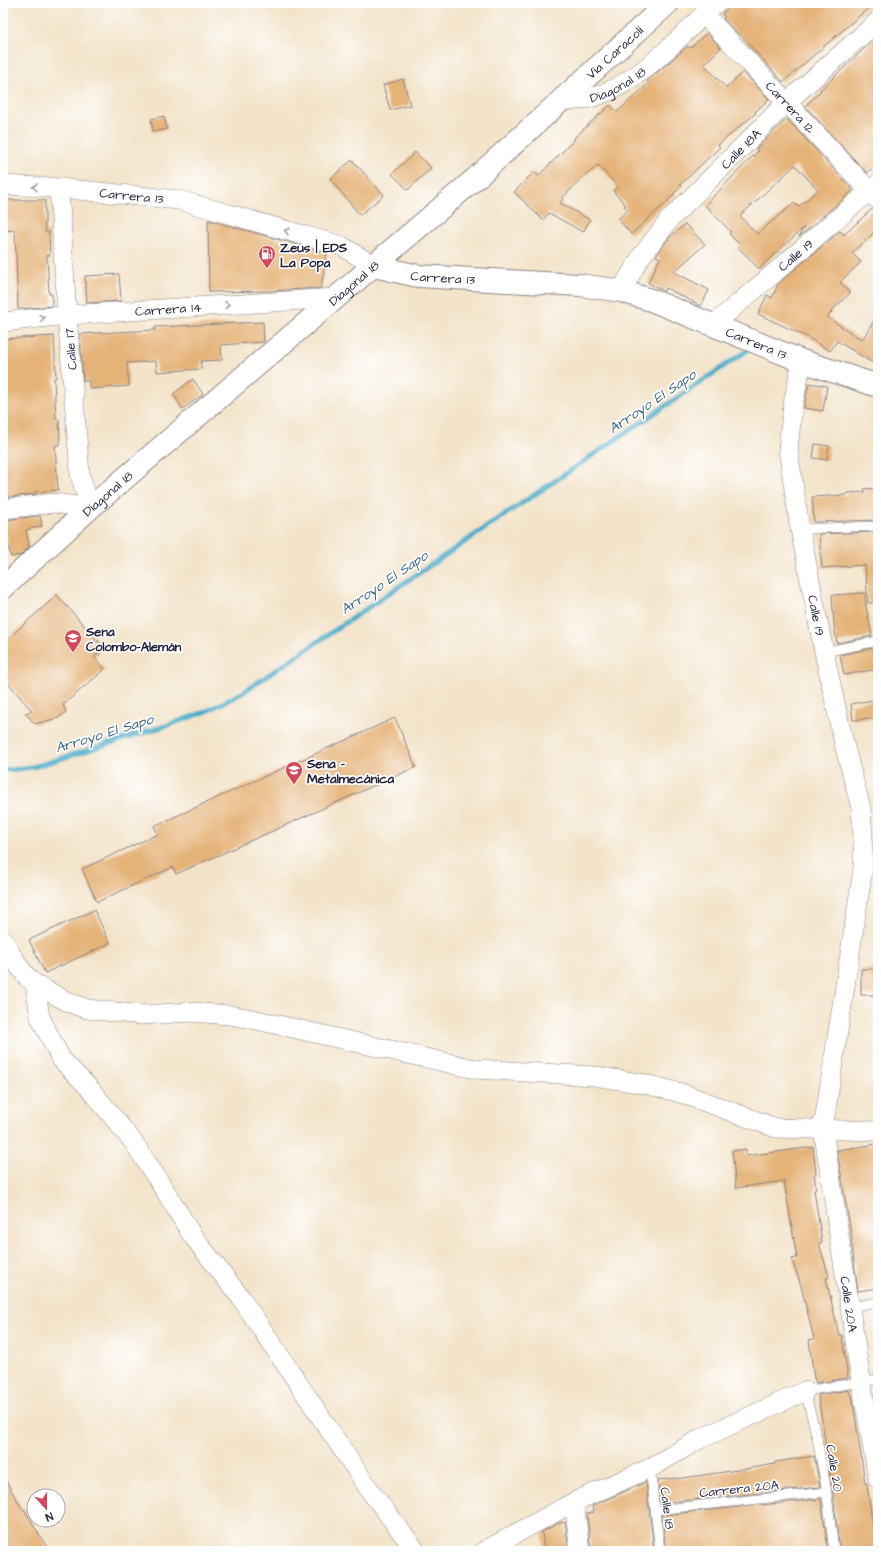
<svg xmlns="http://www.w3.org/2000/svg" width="881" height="1554" font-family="'Architects Daughter',sans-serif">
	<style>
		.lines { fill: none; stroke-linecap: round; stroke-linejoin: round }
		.stream { stroke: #47aac6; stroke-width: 5 }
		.building { fill: #e5b378; fill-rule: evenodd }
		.service-casing { stroke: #8a8282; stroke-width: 10 }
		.minor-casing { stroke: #8a8282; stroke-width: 20 }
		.tertiary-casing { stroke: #8a8282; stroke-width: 24 }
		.primary-casing { stroke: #8a8282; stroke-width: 24 }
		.service { stroke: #fff; stroke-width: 9 }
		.minor { stroke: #fff; stroke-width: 19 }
		.tertiary { stroke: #fff; stroke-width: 22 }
		.primary { stroke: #fff; stroke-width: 22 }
		.oneway { stroke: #9c9ca7 }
		.labels { text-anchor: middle; stroke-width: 3.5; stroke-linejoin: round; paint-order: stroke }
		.street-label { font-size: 13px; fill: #22223b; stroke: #fff }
		.poi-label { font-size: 13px; font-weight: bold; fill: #22223b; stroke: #fff; text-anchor: start }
		.water-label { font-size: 14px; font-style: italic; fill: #335f7a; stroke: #fff }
	</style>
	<rect width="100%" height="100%" fill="#fff"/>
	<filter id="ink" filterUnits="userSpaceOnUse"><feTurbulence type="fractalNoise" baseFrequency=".025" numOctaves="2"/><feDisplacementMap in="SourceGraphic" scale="8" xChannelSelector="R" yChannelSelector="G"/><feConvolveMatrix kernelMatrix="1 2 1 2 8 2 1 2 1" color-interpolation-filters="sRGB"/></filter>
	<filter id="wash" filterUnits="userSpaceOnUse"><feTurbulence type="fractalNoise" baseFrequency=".012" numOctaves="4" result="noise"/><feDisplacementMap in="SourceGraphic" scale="16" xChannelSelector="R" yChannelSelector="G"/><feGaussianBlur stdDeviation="0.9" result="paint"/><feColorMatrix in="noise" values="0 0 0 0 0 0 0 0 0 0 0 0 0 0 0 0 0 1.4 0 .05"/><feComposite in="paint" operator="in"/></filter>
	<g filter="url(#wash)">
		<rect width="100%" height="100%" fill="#f3e3c9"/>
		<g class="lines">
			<path class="stream" d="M3 769 12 770 37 766 165 726 205 712 242 693 748 350"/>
		</g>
		<g id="blocks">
			<path class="building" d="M734 3H874L783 82 739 33 738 34 723 18 725 17 722 14Z
				M707 33 721 48 704 64 726 88 743 72 769 99 755 112 756 113 718 145 720 147 680 185 682 186 674 193 675 194 668 200V201L631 234 618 219 628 210 624 206 626 205 613 191 618 187 598 165 586 175 562 198 563 199 560 203 590 220 583 232 549 213 543 220 514 192 534 172 538 176 575 139 574 138 610 105 617 112 649 83 647 81 688 46 690 48Z
				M878 36V163L867 173 805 106 821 91 820 90Z
				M403 79 410 105 390 110 383 85Z
				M164 116 167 129 153 132 151 119Z
				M787 119 853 190 799 237 804 227 759 269 738 247 740 245 729 234 731 232 705 205 758 151 756 149ZM795 165 818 190 798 207 794 203 757 234 740 216Z
				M415 152 431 168 408 190 392 174Z
				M352 160 384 195 360 215 330 179Z
				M3 200H45V232H49L50 255H47L49 294H52V306L18 309 15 230 3 231Z
				M872 209 878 211V229L852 253 861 262 840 282 850 293 831 311 832 312 827 317 862 340 878 314V366L837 341 830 351 809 338 758 314 767 295 772 298 778 284 840 231 844 235Z
				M208 220 327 253 321 288 269 291 209 292Z
				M685 224 705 244 674 272 709 290 701 306 666 288 664 291 648 283 660 258 656 256 669 238Z
				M119 274 121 301 87 303 85 276Z
				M263 322 264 342 221 345 222 360 201 361V369L157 372 156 361 127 363 129 386 90 389 88 380 83 381 80 334 155 330V327Z
				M54 336 56 378H54L56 419H59L60 445H55L58 490 35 492 36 494 3 498V339Z
				M193 379 203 394 183 409 173 394Z
				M809 383 827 386 823 411 804 408Z
				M815 444 829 446 827 460 813 458Z
				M878 488V520L814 522 812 497 847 495V493L865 492 864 489Z
				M40 516 42 526 26 530 29 547 21 555 11 557 3 520Z
				M878 532V603H868L865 565 822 568 819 534Z
				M865 593 866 606 872 636 837 643 834 625 832 595Z
				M57 595 104 648 94 657 105 669 63 705 66 712 58 718 35 724 25 713 32 711 3 677V643Z
				M874 648 875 656 878 655V669L844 675 840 655Z
				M878 699V717L853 720 851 704Z
				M395 718 416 767 176 874 173 867 97 902 82 869 158 834 154 826Z
				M94 910 110 943 45 973 29 940Z
				M861 969H878V995H861Z
				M878 1144V1288L858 1291 851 1239H852L837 1150Z
				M813 1147 816 1174H814L816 1189 814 1190 822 1242 819 1243 829 1277 826 1278 839 1335H842L848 1378 816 1383 815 1379H814L809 1340 814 1339 801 1286 792 1259 797 1258 784 1181 736 1188 732 1151 746 1149V1156Z
				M849 1390 850 1395H852L865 1483H867L873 1529 875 1528 877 1551H840L832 1486 818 1395Z
				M814 1456 820 1487 660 1503 658 1480 676 1478V1479L758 1467 775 1464V1462Z
				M3 1476 23 1510 24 1509 49 1551H10L3 1539Z
				M646 1482 654 1551H591L587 1514 594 1512 592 1506Z
				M821 1499 828 1551H666L662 1515Z
				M565 1522 569 1551H544L542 1532 559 1523Z"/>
		</g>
	</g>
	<g filter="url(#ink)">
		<use href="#blocks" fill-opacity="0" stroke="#8a8282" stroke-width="1"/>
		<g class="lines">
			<defs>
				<path id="service" d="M800 529 878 526
					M824 652 878 641
					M849 1307 878 1302
					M650 1468 660 1551
					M655 1510 826 1492
					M834 1551 826 1487 817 1438 805 1391 878 1379"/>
				<g id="minor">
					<path id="s1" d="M704 14 878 200"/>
					<path id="s2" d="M559 101C569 100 580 101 590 98 639 85 680 36 716 3"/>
					<path id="s3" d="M3 185 59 188 179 200 342 246 374 266"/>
					<path id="s4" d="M621 291 640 258 670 219 787 102 878 21"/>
					<path id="s5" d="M3 322 67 315 334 298"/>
					<path id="s6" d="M713 325 878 184"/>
					<path id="s7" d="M802 361 793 404 788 449 800 529 824 652 844 744 861 808 863 838V869L823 1129 861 1381 878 1479"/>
					<path d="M3 509 54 503 90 508 80 474 67 315 59 188"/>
					<path d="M3 940 16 962 27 977 35 984 68 1002 87 1009 142 1015 191 1012 230 1015 252 1019 475 1069 594 1076 645 1084 681 1093 776 1128 878 1131"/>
					<path d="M35 984 40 1017 61 1059 91 1090 134 1143 166 1192 192 1235 241 1298 371 1492 416 1551"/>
					<path d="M574 1502 580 1551"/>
					<path d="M484 1551 574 1502 650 1468 700 1439 805 1391"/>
				</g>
				<g id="tertiary">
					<path id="s8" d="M374 266 418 276 580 285 621 291 651 300 802 361 878 386"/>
				</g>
				<g id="primary">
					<path id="s9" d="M3 588 90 508 476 178 668 3"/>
				</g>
			</defs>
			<use href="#service" class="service-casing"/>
			<use href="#minor" class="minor-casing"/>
			<use href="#tertiary" class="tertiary-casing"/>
			<use href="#primary" class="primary-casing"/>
			<use href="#service" class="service"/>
			<use href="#minor" class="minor"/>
			<use href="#tertiary" class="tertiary"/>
			<use href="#primary" class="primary"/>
		</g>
		<defs><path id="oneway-chevron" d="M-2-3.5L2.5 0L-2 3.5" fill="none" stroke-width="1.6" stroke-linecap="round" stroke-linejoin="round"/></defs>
		<g class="oneway">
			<use href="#oneway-chevron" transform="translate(35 187) rotate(-177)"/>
			<use href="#oneway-chevron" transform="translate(287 231) rotate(-164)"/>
			<use href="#oneway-chevron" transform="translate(227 305) rotate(-3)"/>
			<use href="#oneway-chevron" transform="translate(42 318) rotate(-7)"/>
		</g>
	</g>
	<defs>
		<symbol id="fuel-pin" viewBox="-11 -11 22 30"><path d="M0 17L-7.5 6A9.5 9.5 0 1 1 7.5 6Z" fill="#d1495b" stroke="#fff"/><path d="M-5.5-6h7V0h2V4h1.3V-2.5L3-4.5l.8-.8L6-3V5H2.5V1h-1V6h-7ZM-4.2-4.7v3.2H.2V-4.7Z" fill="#fff"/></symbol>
		<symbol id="university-pin" viewBox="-11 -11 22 30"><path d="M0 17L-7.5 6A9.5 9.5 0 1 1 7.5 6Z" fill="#d1495b" stroke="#fff"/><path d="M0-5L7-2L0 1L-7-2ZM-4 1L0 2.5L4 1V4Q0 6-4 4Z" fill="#fff"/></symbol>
	</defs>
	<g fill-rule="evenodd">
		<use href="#fuel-pin" x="257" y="244" width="20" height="27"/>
		<use href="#university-pin" x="63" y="628" width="20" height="27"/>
		<use href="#university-pin" x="284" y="760" width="20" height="27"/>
	</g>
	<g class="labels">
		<g class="street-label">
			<text dy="5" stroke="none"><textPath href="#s9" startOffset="813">Vía Caracolí</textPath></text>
			<text dy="5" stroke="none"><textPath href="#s2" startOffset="62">Diagonal 18</textPath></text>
			<text dy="5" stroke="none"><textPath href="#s1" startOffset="127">Carrera 12</textPath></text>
			<text dy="5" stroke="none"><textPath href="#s4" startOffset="187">Calle 18A</textPath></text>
			<text dy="5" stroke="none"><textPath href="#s3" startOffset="129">Carrera 13</textPath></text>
			<text dy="5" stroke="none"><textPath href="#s6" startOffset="108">Calle 19</textPath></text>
			<text dy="5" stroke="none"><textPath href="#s8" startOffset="70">Carrera 13</textPath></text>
			<text dy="5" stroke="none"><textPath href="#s9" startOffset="465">Diagonal 18</textPath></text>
			<text dy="5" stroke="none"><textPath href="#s5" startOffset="166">Carrera 14</textPath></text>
			<text dy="5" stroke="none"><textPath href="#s8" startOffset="394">Carrera 13</textPath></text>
			<text transform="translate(70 349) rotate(-95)" y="5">Calle 17</text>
			<text dy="5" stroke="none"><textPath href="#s9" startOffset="141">Diagonal 18</textPath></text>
			<text dy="5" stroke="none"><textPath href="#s7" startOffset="258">Calle 19</textPath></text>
			<text dy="5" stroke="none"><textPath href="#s7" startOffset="957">Calle 20A</textPath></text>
			<text transform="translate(835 1468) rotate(80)" y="5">Calle 20</text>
			<text transform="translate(739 1488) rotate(-6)" y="5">Carrera 20A</text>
			<text transform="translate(668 1508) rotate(83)" y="5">Calle 18</text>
		</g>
		<g class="poi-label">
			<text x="280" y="252">Zeus | EDS<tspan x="280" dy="15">La Popa</tspan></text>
			<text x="86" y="636">Sena<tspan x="86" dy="15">Colombo-Alemán</tspan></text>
			<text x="307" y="768">Sena -<tspan x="307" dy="15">Metalmecánica</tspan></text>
		</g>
		<g class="water-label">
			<text transform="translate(652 401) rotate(-34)" y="5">Arroyo El Sapo</text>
			<text transform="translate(384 582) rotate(-34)" y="5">Arroyo El Sapo</text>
			<text transform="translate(104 733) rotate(-17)" y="5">Arroyo El Sapo</text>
		</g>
	</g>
	<rect width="881" height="1554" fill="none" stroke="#fff" stroke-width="16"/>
	<g transform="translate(46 1508) rotate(159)"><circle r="19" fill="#ffffff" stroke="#a7a7b1"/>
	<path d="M0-3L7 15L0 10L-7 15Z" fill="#d1495b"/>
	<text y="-6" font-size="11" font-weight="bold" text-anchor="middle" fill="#22223b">N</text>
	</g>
</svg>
